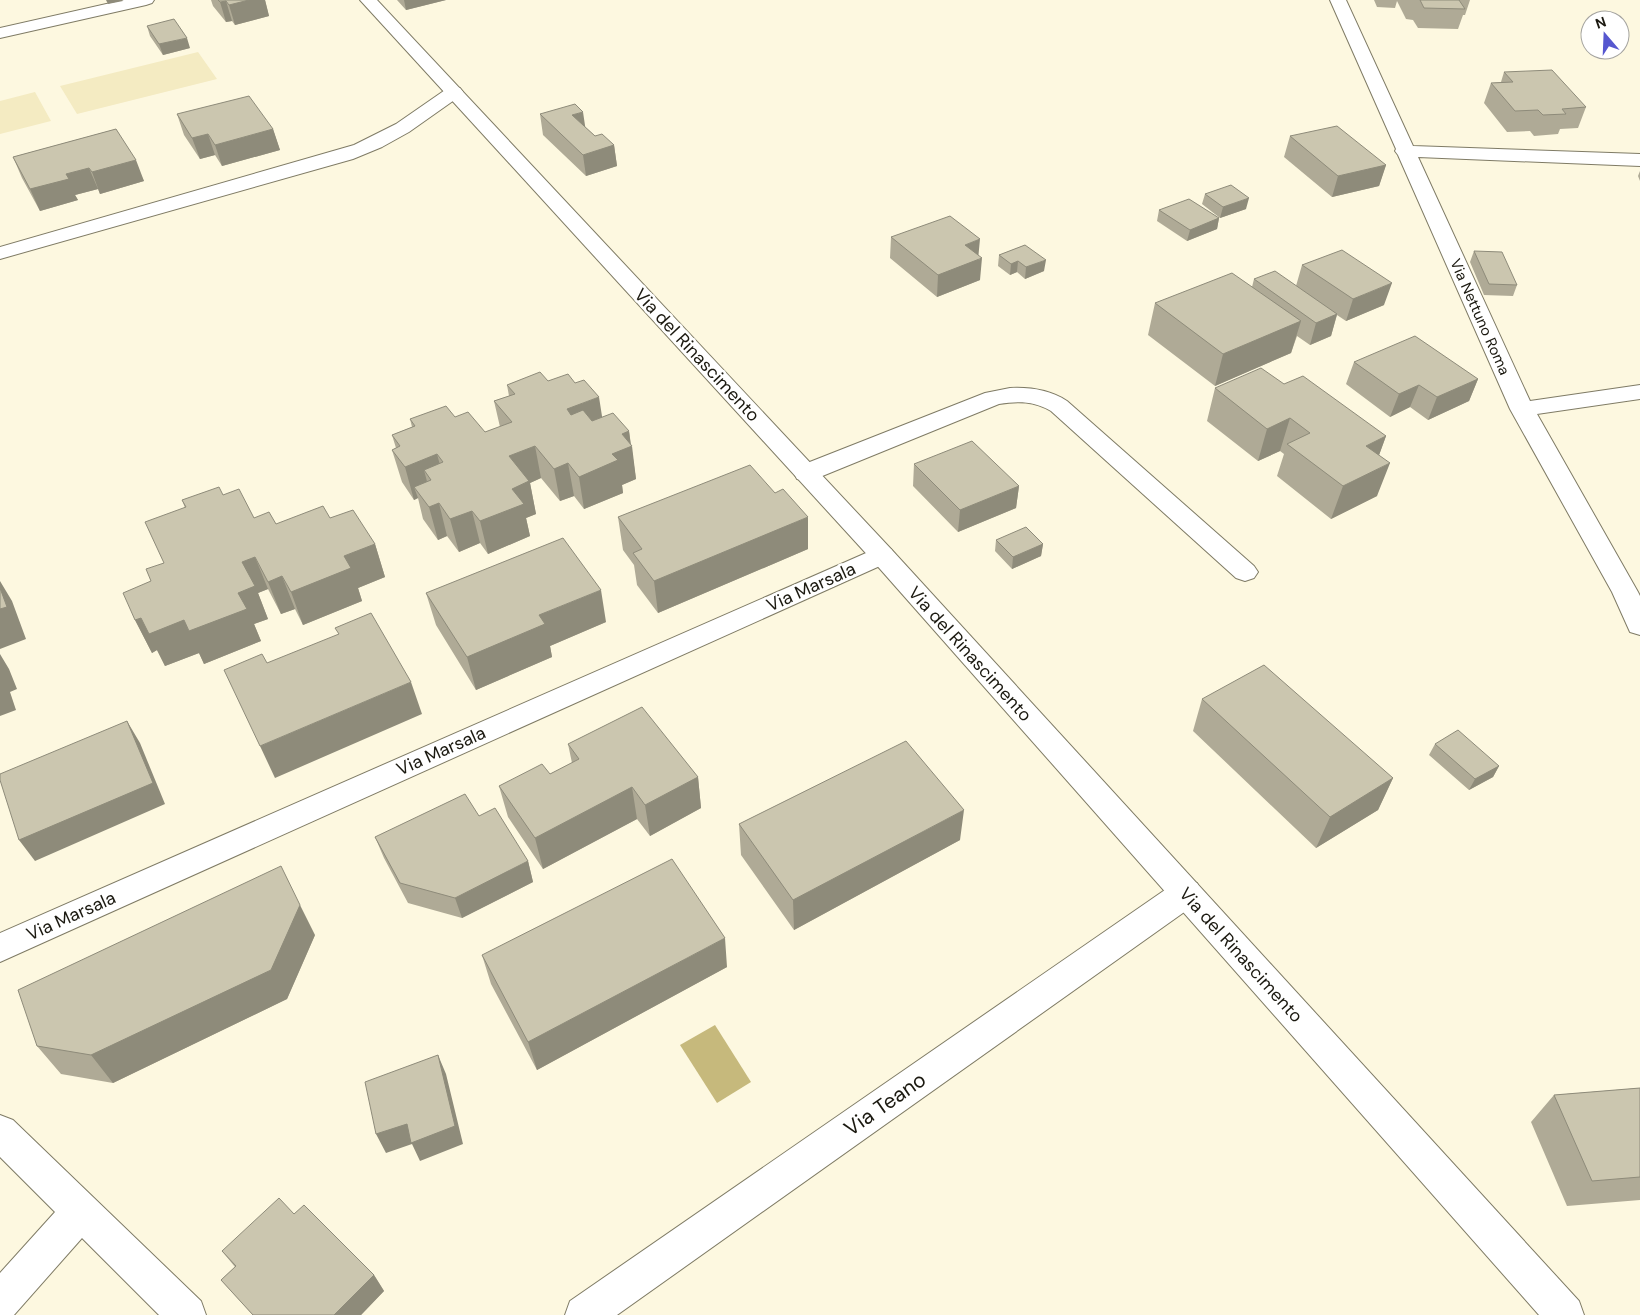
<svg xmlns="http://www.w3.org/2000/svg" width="1640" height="1315" font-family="'DM Sans',sans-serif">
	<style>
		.green { fill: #f4ebc2 }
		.water { fill: #c6b97c }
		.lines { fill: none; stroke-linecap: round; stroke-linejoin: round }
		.minor-casing { stroke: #7f7b65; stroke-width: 2 }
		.tertiary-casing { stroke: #7f7b65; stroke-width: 2 }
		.minor { fill: #fff; fill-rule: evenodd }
		.tertiary { fill: #fff; fill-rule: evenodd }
		.wall { fill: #afaa96 }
		.shaded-wall { fill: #8e8b7a }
		.building { fill: #cbc6af; stroke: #8e8b7a }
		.labels { text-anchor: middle; stroke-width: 5; stroke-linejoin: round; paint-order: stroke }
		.far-street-label { font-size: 15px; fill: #1b1910; stroke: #fff }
		.street-label { font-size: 18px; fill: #1b1910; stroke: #fff }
		.near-street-label { font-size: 21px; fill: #1b1910; stroke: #fff }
	</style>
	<rect width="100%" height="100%" fill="#fdf8e0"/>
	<path class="green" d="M198 52 217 79 77 114 60 86Z
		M35 92 51 121 0 134V101Z"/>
	<path class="water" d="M715 1025 751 1082 717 1103 680 1045Z"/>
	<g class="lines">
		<defs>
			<path id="minor" d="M124 0H154L152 3 146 5 0 38V28Z
				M1330 0H1346L1413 146 1640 154V166L1418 157 1530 401 1640 385V399L1537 414 1638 592 1640 596V635L1630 632 1612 592 1510 409 1398 155 1395 151 1396 149Z
				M454 87 460 88 463 92 460 96 409 132 382 147 353 159 0 259V247L354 145 396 124 448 88Z
				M1010 388C1030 387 1050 390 1067 401L1254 566 1258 572 1254 578 1245 581 1236 578 1051 411C1034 401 1018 401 999 404L815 479 806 481 797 479 794 473 797 467 985 393Z
				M882 546 891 549 895 555 891 561 0 962V933Z
				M1186 880 1197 883 1202 893 1197 903 617 1315H565L570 1301 1175 883Z
				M0 1115 13 1120 201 1301 206 1315H159L82 1238 14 1315H0V1273L55 1212 0 1157Z"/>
			<path id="tertiary" d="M360 0H377L891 549 1579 1301 1584 1315H1539L873 561Z"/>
		</defs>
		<use href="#minor" class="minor-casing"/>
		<use href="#tertiary" class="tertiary-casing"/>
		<use href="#minor" class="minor"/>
		<use href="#tertiary" class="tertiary"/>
	</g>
	<path class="wall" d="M211 0H265L269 16 235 25 232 21 226 22 213 6Z
		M397 0H446L406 10Z
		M1374 0H1470L1465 15H1463L1458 29 1418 28 1413 20 1406 19 1397 1 1395 8 1377 7Z
		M147 26 190 48 163 55 150 36Z
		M1504 72 1586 107 1578 128 1560 129 1558 134 1534 136 1530 131 1507 132 1484 103 1491 83 1501 82Z
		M177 114 273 129 280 150 222 166 215 155 200 159 184 135Z
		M540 114 585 127 595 136 614 145 617 166 586 176 543 135Z
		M116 129 144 181 100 194 98 189 75 195 78 200 40 211 22 178 13 157Z
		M1290 136 1386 165 1379 186 1332 197 1284 157Z
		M1640 171V181L1638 176Z
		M1205 194 1246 209 1220 218 1202 204Z
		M1159 210 1219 218 1217 229 1187 241 1157 221Z
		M891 237 980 280 937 297 890 258Z
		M1025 245 1044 271 1025 279 1017 272 1010 275 998 266 999 255Z
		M1474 251 1517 285 1513 296 1484 295 1470 262Z
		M1302 265 1384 305 1346 321 1337 315 1331 336 1310 345 1297 336 1291 353 1215 386 1148 335 1155 303 1252 287 1254 279 1296 286Z
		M1354 362 1478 379 1469 401 1428 420 1410 407 1390 417 1346 384Z
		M548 381 602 417 629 431 636 479 622 485 623 493 584 509 574 496 560 501 541 478 530 483 536 514 526 518 530 536 488 554 480 543 459 552 447 536 438 540 423 519 418 498 414 500 402 482 392 450 396 448 392 435 412 427 410 419 485 432 500 427 494 401 509 396 507 385Z
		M1284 384 1386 436 1379 455 1377 496 1331 519 1277 476 1284 454 1280 451 1258 461 1207 421 1215 388Z
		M914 464 1019 486 1016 508 958 532 913 486Z
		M775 493 808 549 658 613 637 585 634 565 623 550 618 517Z
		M223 495 254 518 276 524 330 518 375 544 385 577 358 588 362 601 303 625 295 609 281 614 268 589 258 593 268 619 254 624 261 641 204 664 199 653 165 666 157 650 152 653 135 620 151 581 164 563 185 508 182 500Z
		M996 540 1043 544 1041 556 1012 569 995 551Z
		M426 593 606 622 550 646 552 657 476 690 436 625Z
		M1202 699 1393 778 1378 810 1316 848 1193 731Z
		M568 744 698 777 701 808 650 836 637 819 543 869 508 817 499 786 550 774 572 763Z
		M1435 744 1499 766 1493 777 1469 790 1429 755Z
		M479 816 528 861 533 882 462 918 408 903 384 858 375 837Z
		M739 824 960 840 794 930 741 855Z
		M315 935 287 999 113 1083 61 1074 37 1046Z
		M482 955 727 967 537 1070 491 984Z
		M1640 1088V1200L1567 1206 1531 1122 1554 1095Z
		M294 1214 374 1275 384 1291 361 1315H253L221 1280 235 1267 222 1251Z"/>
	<path class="shaded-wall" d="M106 0H122L123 1 108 4Z
		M249 0H265L269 16 235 25 229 5Z
		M404 0H446L406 10Z
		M226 1 232 21 226 22 220 2Z
		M187 38 190 48 163 55 159 44Z
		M583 112 586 132 572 115Z
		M273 129 280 150 222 166 215 145Z
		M208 134 215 155 200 159 192 138Z
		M614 145 617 166 586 176 583 155Z
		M136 160 144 181 100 194 92 172Z
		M1386 165 1379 186 1332 197 1338 176Z
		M89 168 98 189 75 195 78 200 40 211 30 189 66 174Z
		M1249 198 1246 209 1220 218 1223 207Z
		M1219 218 1217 229 1187 241 1190 230Z
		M980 239 978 260 982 258 980 280 937 297 938 275 965 245Z
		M1046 260 1044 271 1025 279 1026 267Z
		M1018 261 1017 272 1010 275 1011 264Z
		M1392 283 1384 305 1346 321 1353 299Z
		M1337 314 1331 336 1310 345 1316 323Z
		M1301 321 1291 353 1215 386 1223 354Z
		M1478 379 1469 401 1428 420 1437 397Z
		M1419 385 1410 407 1390 417 1399 394Z
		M599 397 604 429 572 442 567 409Z
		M1290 418 1280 451 1258 461 1267 429Z
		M629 431 631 447 632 446 636 479 622 485 623 493 584 509 579 477 612 454 622 434Z
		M1386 436 1374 469 1366 446Z
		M535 446 541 478 530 483 536 514 526 518 530 536 488 554 480 521 509 456Z
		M437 454 446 487 431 480 424 470 430 493 414 487 418 498 414 500 405 467Z
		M568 463 574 496 560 501 554 469Z
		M1390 463 1377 496 1331 519 1343 486Z
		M1019 486 1016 508 958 532 960 510Z
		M439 503 447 536 438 540 429 507Z
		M472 511 480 543 459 552 450 519Z
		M808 517V549L658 613 654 581Z
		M375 544 385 577 358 588 362 601 303 625 291 592 344 556Z
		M1043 544 1041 556 1012 569 1013 557Z
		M255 557 268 589 258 593 268 619 254 624 261 641 204 664 189 631 238 593 242 562Z
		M282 576 295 609 281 614 268 582Z
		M0 581 12 601 26 639 0 649Z
		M601 590 606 622 550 646 552 657 476 690 467 657 539 615Z
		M141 618 184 620 199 653 165 666 157 650 152 653 135 620Z
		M0 654 9 669 17 689 10 692 16 710 0 716Z
		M411 682 422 714 275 778 260 746Z
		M127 721 140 743 165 804 35 861 19 840Z
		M1499 766 1493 777 1469 790 1475 779Z
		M698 777 701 808 650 836 645 805Z
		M1393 778 1378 810 1316 848 1330 817Z
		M632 787 637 819 543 869 535 838Z
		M964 810 960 840 794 930 793 900Z
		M528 861 533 882 462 918 455 898Z
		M300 905 315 935 287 999 113 1083 91 1055Z
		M725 938 727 967 537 1070 528 1042Z
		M438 1055 446 1074 463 1144 420 1161 412 1144 386 1153 376 1134Z
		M374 1275 384 1291 361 1315H334Z"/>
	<path class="building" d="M218 0H249L229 5 226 1 220 2Z
		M1420 0H1459L1465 9 1424 8Z
		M174 19 187 38 159 44 147 26Z
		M1552 70 1586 107 1562 109 1566 114 1543 115 1538 110 1515 111 1491 83 1513 82 1504 72Z
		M249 96 273 129 215 145 208 134 192 138 177 114Z
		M575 104 583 112 572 115 595 136 602 134 614 145 583 155 540 114Z
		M1337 126 1386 165 1338 176 1290 136Z
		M116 129 136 160 92 172 89 168 66 174 69 179 30 189 13 157Z
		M1231 185 1249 198 1223 207 1205 194Z
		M1189 199 1219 218 1190 230 1159 210Z
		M950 216 980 239 965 245 982 258 938 275 891 237Z
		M1025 245 1046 260 1026 267 1018 261 1011 264 999 255Z
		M1342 250 1392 283 1353 299 1302 265Z
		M1474 251 1502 252 1517 285 1489 284Z
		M1275 271 1337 314 1316 323 1254 279Z
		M1232 273 1301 321 1223 354 1155 303Z
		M1415 336 1478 379 1437 397 1419 385 1399 394 1354 362Z
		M1261 368 1284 384 1303 376 1386 436 1366 446 1390 463 1343 486 1287 444 1310 433 1290 418 1267 429 1215 388Z
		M540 372 548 381 568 374 575 383 584 380 599 397 567 409 571 415 583 410 592 421 613 413 629 431 622 434 632 446 612 454 618 460 579 477 568 463 554 469 535 446 509 456 529 481 512 489 524 504 480 521 472 511 450 519 439 503 429 507 414 487 431 480 424 470 443 462 437 454 405 467 392 450 400 446 392 435 415 426 410 419 446 406 455 417 468 412 485 432 512 422 494 401 515 394 507 385Z
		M972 441 1019 486 960 510 914 464Z
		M750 465 775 493 783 489 808 517 654 581 633 553 642 549 618 517Z
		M219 487 223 495 239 489 254 518 269 512 276 524 323 506 330 518 353 510 375 544 344 556 351 568 291 592 282 576 268 582 255 557 242 562 255 586 238 593 247 609 189 631 184 620 149 634 141 618 135 620 123 593 151 581 146 569 164 563 145 522 186 507 182 500Z
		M1026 527 1043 544 1013 557 996 540Z
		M563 538 601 590 539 615 545 624 467 657 426 593Z
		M0 588 7 607 0 609Z
		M371 613 411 682 260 746 224 670 262 654 267 663 339 634 335 628Z
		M1264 665 1393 778 1330 817 1202 699Z
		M642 707 698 777 645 805 632 787 535 838 499 786 542 764 550 774 579 759 568 744Z
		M127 721 153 783 19 840 0 780V774Z
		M1458 730 1499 766 1475 779 1435 744Z
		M906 741 964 810 793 900 739 824Z
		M465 794 479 816 495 808 528 861 455 898 400 883 375 837Z
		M672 859 725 938 528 1042 482 955Z
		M281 866 300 905 271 970 91 1055 37 1046 18 990Z
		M438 1055 455 1126 411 1143 407 1124 376 1134 365 1082Z
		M1640 1088V1177L1592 1181 1554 1095Z
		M279 1198 294 1214 304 1205 374 1275 334 1315H253L221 1280 236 1266 222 1251Z"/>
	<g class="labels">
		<g class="far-street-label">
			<text transform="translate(1480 317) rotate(66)" y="5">Via Nettuno Roma</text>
		</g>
		<g class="street-label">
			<text transform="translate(697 355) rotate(47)" y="6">Via del Rinascimento</text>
			<text transform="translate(811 587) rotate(-24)" y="6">Via Marsala</text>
			<text transform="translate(970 654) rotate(48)" y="6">Via del Rinascimento</text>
			<text transform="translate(441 751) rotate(-24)" y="6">Via Marsala</text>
			<text transform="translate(71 916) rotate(-24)" y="6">Via Marsala</text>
			<text transform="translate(1241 955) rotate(48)" y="6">Via del Rinascimento</text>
		</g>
		<g class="near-street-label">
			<text transform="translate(885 1104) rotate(-35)" y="7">Via Teano</text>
		</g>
	</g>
	<g transform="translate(1605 35) rotate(341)"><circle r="24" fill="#ffffff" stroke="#a4a39f"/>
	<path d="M0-4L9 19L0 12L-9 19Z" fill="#5657cf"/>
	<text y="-8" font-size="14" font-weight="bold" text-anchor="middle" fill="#1b1910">N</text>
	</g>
</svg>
